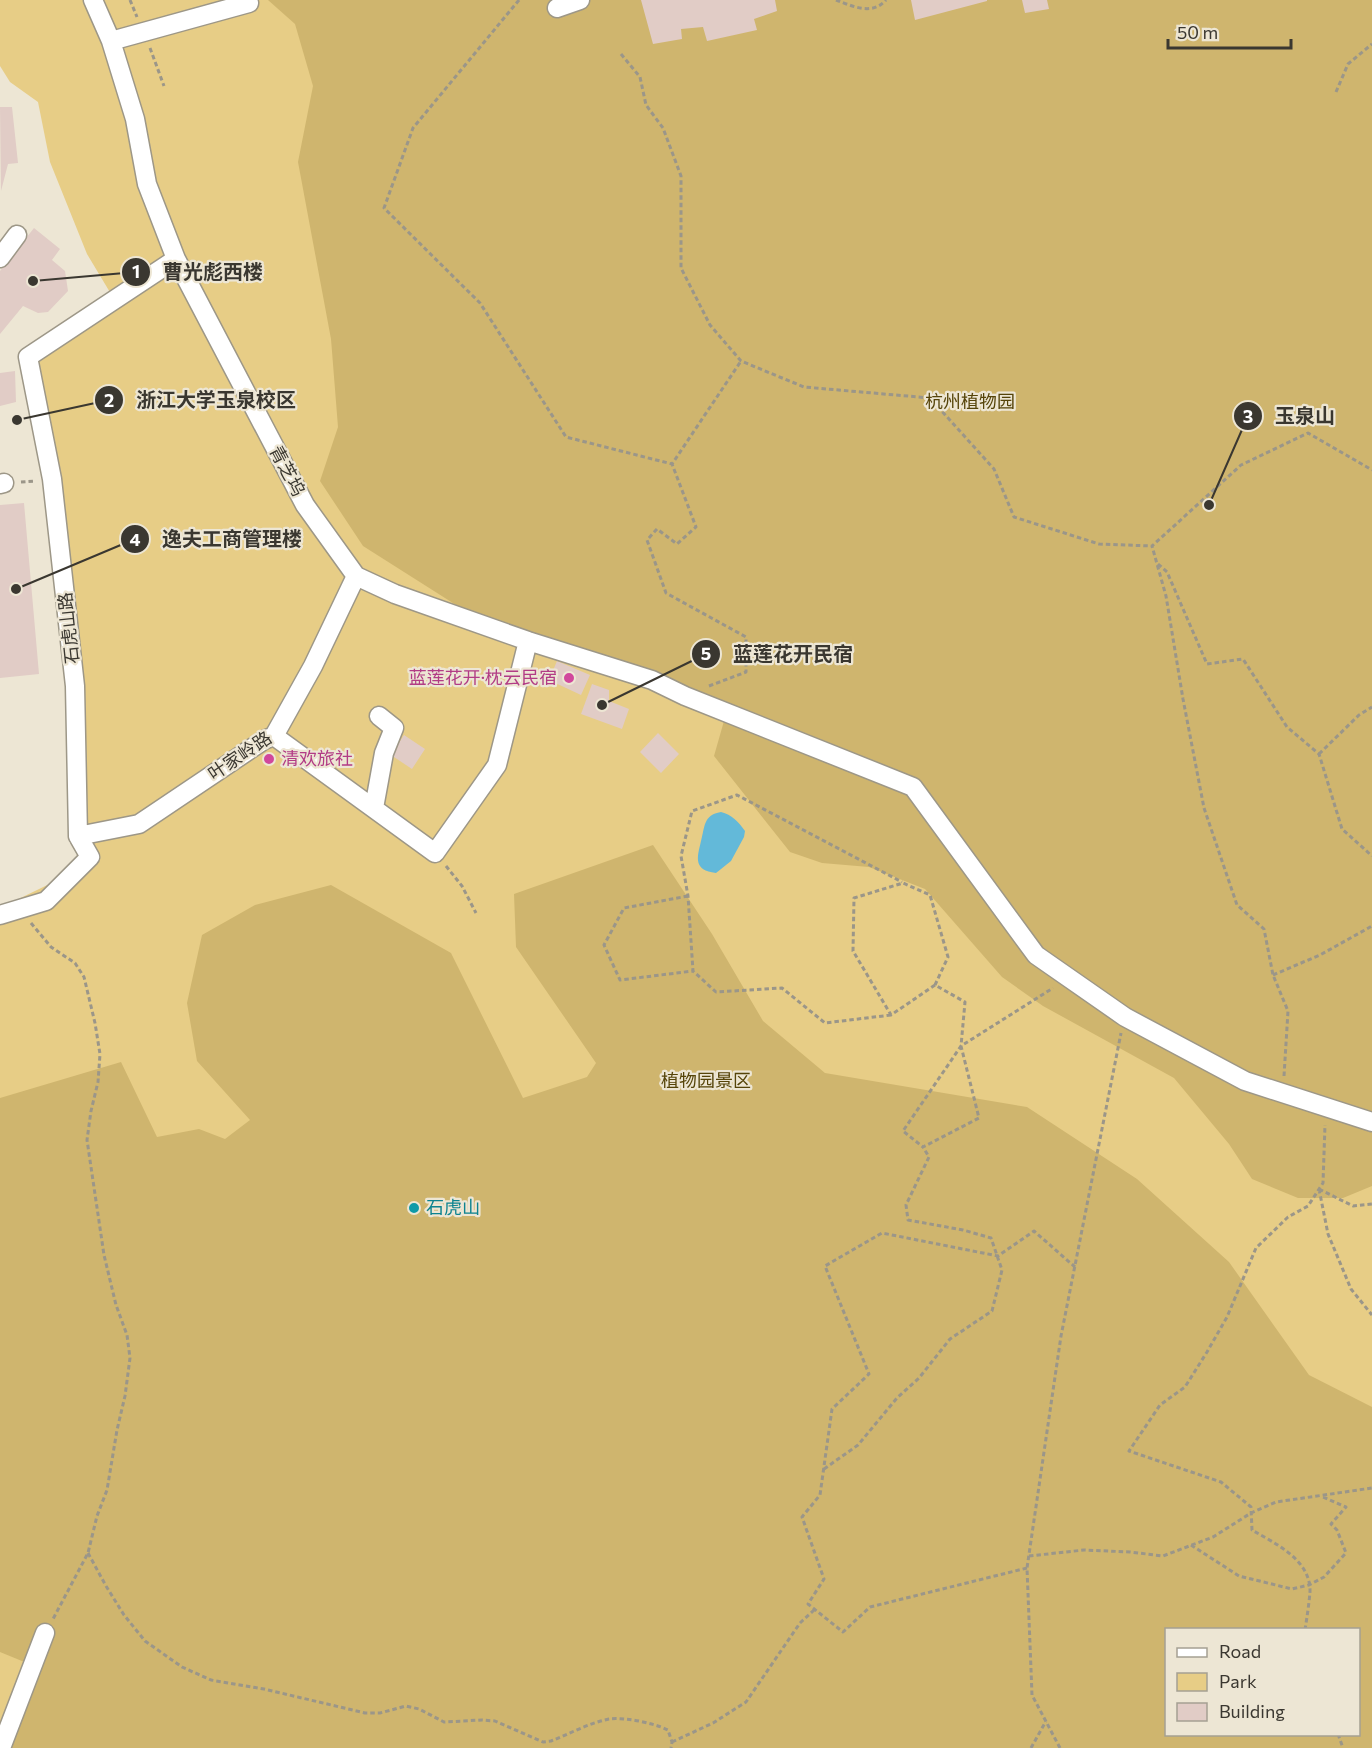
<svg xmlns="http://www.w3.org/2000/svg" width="1372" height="1748" font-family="Commissioner,'Noto Sans SC',sans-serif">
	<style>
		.green { fill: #e7cd86; fill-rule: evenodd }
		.forest { fill: #cfb56e; fill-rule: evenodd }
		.water { fill: #63b9d9 }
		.building { fill: #e1ccc6 }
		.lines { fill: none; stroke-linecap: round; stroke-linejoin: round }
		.minor-casing { stroke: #9d9787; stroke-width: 21 }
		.path { stroke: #9b9689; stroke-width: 3; stroke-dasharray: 4.5 3; stroke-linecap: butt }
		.minor { stroke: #fff; stroke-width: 18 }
		.hotel-dot { fill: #d1479c; stroke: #ede6d4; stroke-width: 2 }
		.culture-dot { fill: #0f9aa8; stroke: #ede6d4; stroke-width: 2 }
		.labels { text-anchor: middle; stroke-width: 4.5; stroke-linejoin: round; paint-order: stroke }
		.park-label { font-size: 18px; fill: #564409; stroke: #ede6d4 }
		.street-label { font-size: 18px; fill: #3a3730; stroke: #ede6d4 }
		.hotel-label { font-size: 18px; fill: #b23c85; stroke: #ede6d4; text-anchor: end }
		.culture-label { font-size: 18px; fill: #0d838f; stroke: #ede6d4; text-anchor: start }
		.leader { fill: none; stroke: #3a3730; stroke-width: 2 }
		.callout-dot { fill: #3a3730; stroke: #ede6d4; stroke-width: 2 }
		.mark-label { font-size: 18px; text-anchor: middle; font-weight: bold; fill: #fff }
		.callout-label { font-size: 20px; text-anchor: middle; font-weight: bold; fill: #3a3730; stroke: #ede6d4; stroke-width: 4.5; stroke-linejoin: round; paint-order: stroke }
	</style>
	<rect width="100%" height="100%" fill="#ede6d4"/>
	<path class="green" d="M0 0H1372V1748H0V908L72 873 79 856 58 558 20 364 117 304 87 254 50 162 38 102 10 82 0 66ZM1166 1630H1358V1734H1166Z"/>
	<path class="forest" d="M268 0H1372V1186L1343 1198H1298L1252 1179 1229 1144 1174 1078 1043 1006 1002 977 925 889 869 867 822 863 790 852 714 756 724 721 698 709 486 624 363 546 320 481 338 427 331 339 298 162 313 86 295 24Z
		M653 845 712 934 763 1021 825 1073 1027 1107 1137 1179 1229 1262 1309 1375 1372 1407V1748H0L39 1668 0 1652V1098L121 1062 157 1137 199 1129 225 1139 250 1120 197 1061 187 1003 202 935 255 905 331 885 451 953 523 1098 587 1077 596 1063 516 947 514 894ZM1166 1630H1358V1734H1166Z"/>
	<path class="water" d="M721 812C732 815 738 821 745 831L744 837 731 861 716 873C693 870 697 858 701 841 705 827 703 815 721 812Z"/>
	<path class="building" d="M641 0H775L777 11 754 19 757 30 707 41 703 27 681 29 682 39 653 44Z
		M911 0H987V1L915 20Z
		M1022 0H1047L1049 9 1025 13Z
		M0 107H12L18 163 8 164 1 191Z
		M34 228 60 249 52 260 65 271 68 291 48 312 38 313 23 306 0 334V271Z
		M15 371 16 402 0 406V373Z
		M24 503 39 674 0 678V505Z
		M557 661 590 675 581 695 549 680Z
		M592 684 609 690V701L629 709 622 729 581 714Z
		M658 733 679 754 661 773 640 752Z
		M404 735 425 749 412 769 391 755Z"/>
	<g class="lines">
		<defs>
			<path id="minor" d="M93 0 111 41 135 119 147 184 176 259 305 505 356 576 395 594 528 641 652 680 685 696 913 787 1036 955 1125 1017 1245 1081 1372 1122
				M557 8 580 0
				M111 41 249 3 248 0
				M0 258 17 235
				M0 484 4 483
				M274 736 435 853 497 765 528 641
				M374 808 384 753 394 728 379 716
				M78 836 139 824 264 740 274 736 313 666 356 576
				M0 915 46 901 90 857 78 836 75 686 52 479 28 357 176 259
				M1 1748 45 1633"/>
		</defs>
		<use href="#minor" class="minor-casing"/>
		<path class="path" d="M130 0 137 17
			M519 0 413 128 384 208 480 303 566 437 672 464
			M836 0C852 6 872 16 886 0
			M150 48 164 86
			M621 54 640 77 646 105 663 128 681 176V268L710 325 741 361 804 387 930 398 994 469 1014 517 1099 544 1152 546
			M1336 92 1348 64 1372 44
			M21 482 35 481
			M1158 564 1167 572 1207 664 1243 659 1287 727 1319 754 1342 829 1372 856
			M709 686 746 672V637L666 593 647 540 657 529 677 544 696 527 672 464 741 361
			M1319 754 1359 715 1372 707
			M446 866 462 886 476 913
			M688 896 624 908 604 945 620 980 693 971
			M31 923 51 947 75 963 84 977 95 1023 100 1054 98 1082 91 1111 87 1140 104 1255 116 1305 127 1335 130 1358 125 1396 117 1430 107 1490 97 1516 88 1553 53 1619
			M1273 975 1320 955 1372 926
			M935 985 891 1015 853 951 854 898 903 883 930 895 948 957 935 985 965 1002 961 1046 979 1118 923 1147 903 1131 961 1046 1053 988
			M891 1015 825 1023 782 988 716 992 693 971 688 896 681 856 692 811 737 795 902 882
			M1284 1076 1288 1011 1273 975 1264 929 1237 905 1204 808 1183 699 1166 596 1152 546 1241 465 1308 433 1372 470
			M1319 1189 1328 1234 1351 1289 1372 1315
			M1319 1189 1353 1206 1372 1204
			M824 1469 858 1445 897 1398 919 1378 950 1339 992 1311 1002 1270 991 1238 963 1230 908 1220 906 1205 929 1157 923 1147
			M1191 1545 1239 1576 1292 1589 1309 1585 1324 1577 1346 1553 1337 1530 1331 1524 1346 1507 1323 1497
			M88 1553 106 1586 124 1615 145 1641 182 1667 211 1680 264 1689 365 1713H380L406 1706 419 1709 444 1722 482 1720 495 1721 543 1742 551 1741C569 1734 589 1723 609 1719 625 1717 654 1723 668 1730L672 1742 671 1748
			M1029 1556 1084 1550 1130 1552 1163 1556 1213 1537 1251 1513 1276 1502 1372 1488
			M1027 1568 870 1607 843 1632 808 1604 824 1579 802 1517 820 1495 832 1409 869 1374 825 1266 882 1233 998 1256 1034 1231 1075 1267
			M1305 1630C1307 1617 1309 1604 1310 1592 1311 1560 1276 1544 1252 1530L1251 1507 1221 1482 1129 1451 1160 1405 1185 1387 1207 1352 1227 1317 1256 1248 1288 1217 1308 1206 1323 1183 1325 1125
			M1338 1734 1343 1748
			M672 1742 713 1723 746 1702 800 1623 814 1610
			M1031 1748 1046 1721
			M1060 1748 1032 1695 1027 1568 1061 1336 1121 1033"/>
		<use href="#minor" class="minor"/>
	</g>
	<g class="hotel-dot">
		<circle cx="569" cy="678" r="6"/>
		<circle cx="269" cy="759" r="6"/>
	</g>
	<circle class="culture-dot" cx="414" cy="1208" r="6"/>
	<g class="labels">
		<g class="park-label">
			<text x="970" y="408">杭州植物园</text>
			<text x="706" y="1087">植物园景区</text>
		</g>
		<g class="street-label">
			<text transform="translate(287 471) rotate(62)" y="6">青芝坞</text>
			<text transform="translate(69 628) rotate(-96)" y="6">石虎山路</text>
			<text transform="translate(240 756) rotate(-34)" y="6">叶家岭路</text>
		</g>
		<g class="hotel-label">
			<text x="557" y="684">蓝莲花开·枕云民宿</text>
			<text x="281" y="765" text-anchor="start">清欢旅社</text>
		</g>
		<g class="culture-label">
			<text x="426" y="1214">石虎山</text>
		</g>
	</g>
	<path class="leader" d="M33 281L136 272M17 420L109 400M1209 505L1248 416M16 589L135 539M602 705L706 654"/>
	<g class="callout-dot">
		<circle cx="33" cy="281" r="6"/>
		<circle cx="17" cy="420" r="6"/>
		<circle cx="1209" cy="505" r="6"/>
		<circle cx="16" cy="589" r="6"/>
		<circle cx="602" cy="705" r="6"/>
		<circle cx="136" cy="272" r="15"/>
		<circle cx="109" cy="400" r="15"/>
		<circle cx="1248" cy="416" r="15"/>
		<circle cx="135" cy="539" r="15"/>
		<circle cx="706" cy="654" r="15"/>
	</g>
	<g class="mark-label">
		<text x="136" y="278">1</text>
		<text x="109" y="407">2</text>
		<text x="1248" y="423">3</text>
		<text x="135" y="546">4</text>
		<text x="706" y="660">5</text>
	</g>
	<g class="callout-label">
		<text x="213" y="279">曹光彪西楼</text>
		<text x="216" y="407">浙江大学玉泉校区</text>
		<text x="1305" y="423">玉泉山</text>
		<text x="232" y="546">逸夫工商管理楼</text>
		<text x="793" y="661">蓝莲花开民宿</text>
	</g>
	<rect x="1165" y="1628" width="195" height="108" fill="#ede6d4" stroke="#a5a092" stroke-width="1.5"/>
	<rect x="1177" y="1648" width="30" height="9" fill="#ffffff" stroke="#a5a092" stroke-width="1.5"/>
	<text x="1219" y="1658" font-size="18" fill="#3a3730">Road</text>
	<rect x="1177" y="1673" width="30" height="18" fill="#e7cd86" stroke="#a5a092" stroke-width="1.5"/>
	<text x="1219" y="1688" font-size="18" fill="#3a3730">Park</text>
	<rect x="1177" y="1703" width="30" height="18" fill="#e1ccc6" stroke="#a5a092" stroke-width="1.5"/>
	<text x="1219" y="1718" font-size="18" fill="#3a3730">Building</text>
	<path d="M1168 39v9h123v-9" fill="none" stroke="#3a3730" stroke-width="3"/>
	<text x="1177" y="39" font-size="18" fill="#3a3730" stroke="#ede6d4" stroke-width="4.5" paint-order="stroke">50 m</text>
</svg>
